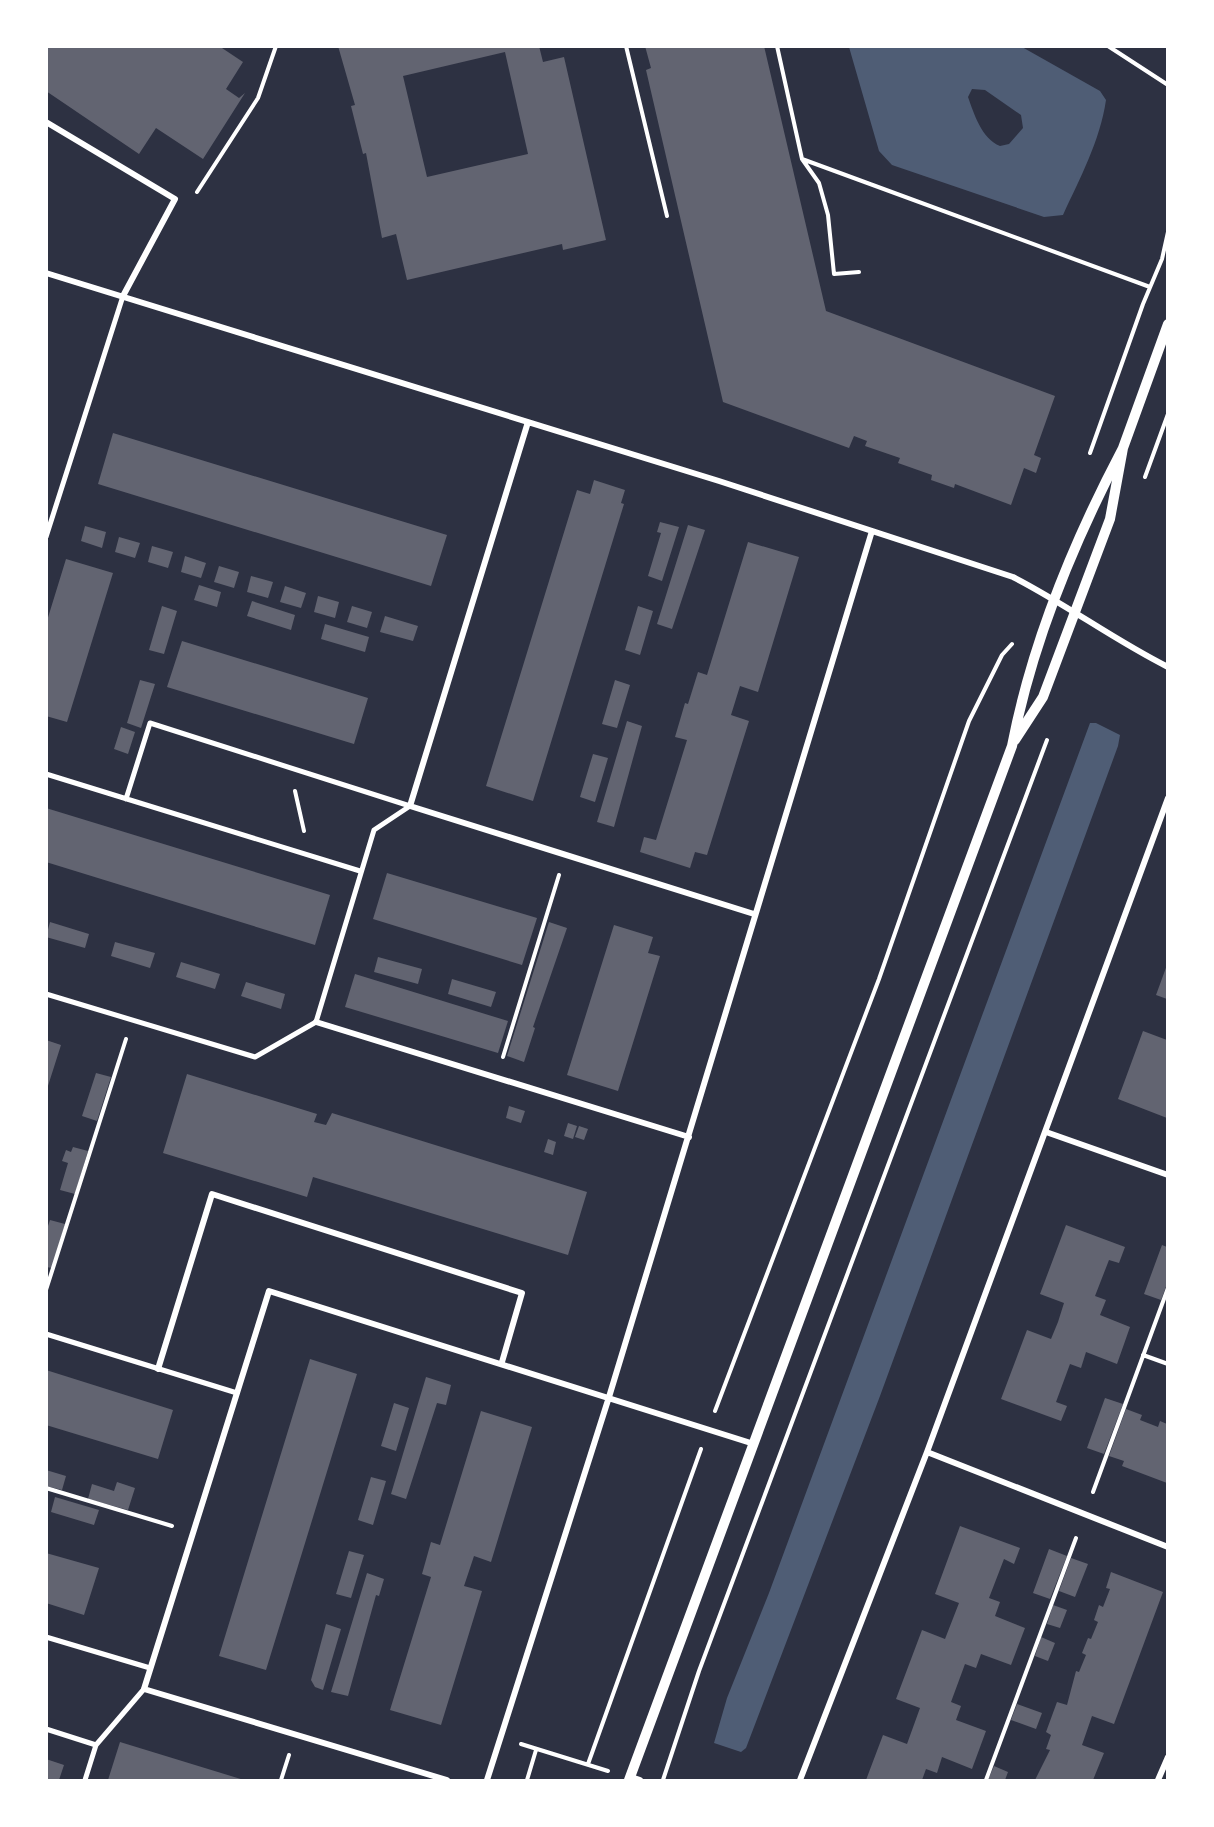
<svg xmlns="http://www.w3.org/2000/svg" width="1214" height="1827" font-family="'IBM Plex Serif',serif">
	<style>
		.water { fill: #4f5d75; fill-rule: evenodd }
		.building { fill: #626471; fill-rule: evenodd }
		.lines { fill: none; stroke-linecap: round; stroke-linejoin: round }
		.path { stroke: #fff; stroke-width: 4 }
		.pedestrian { stroke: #fff; stroke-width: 5 }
		.minor { stroke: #fff; stroke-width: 6 }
		.tertiary { stroke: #fff; stroke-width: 10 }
	</style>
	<rect width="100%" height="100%" fill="#2d3142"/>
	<path class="water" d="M849 47H1022L1100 91 1106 100C1100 141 1080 178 1063 215L1044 217 892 165 879 151ZM972 89 985 90 1021 115 1023 128 1009 144 1000 146C982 139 974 114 968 97Z
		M1090 723H1096L1120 735 1118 746 880 1396 746 1748 741 1752 714 1743 727 1698 769 1593Z"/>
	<path class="building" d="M46 46H219L243 62 226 89 239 98 245 93 203 159 156 128 139 154 46 91Z
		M338 46H539L543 62 564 57 606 240 563 250 562 244 407 280 396 234 382 238 366 153 363 154 351 106 355 105ZM505 52 528 154 427 177 403 76Z
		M645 46H764L826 311 1055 396 1034 455 1041 458 1036 473 1024 468 1011 505 955 484 954 488 931 480 932 475 898 463 900 458 865 446 867 441 854 436 849 448 723 402 646 70 651 68Z
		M113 433 447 535 431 586 98 484Z
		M594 480 625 490 621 503 624 504 533 801 486 786 577 490 590 494Z
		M660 522 679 527 662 581 648 576 661 533 657 532Z
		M688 525 705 530 672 629 657 624Z
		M85 526 106 532 102 548 81 541Z
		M119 537 140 543 135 558 115 552Z
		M748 542 799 557 758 692 740 686 731 715 749 721 707 855 695 852 690 868 640 852 644 837 656 840 687 740 675 737 685 703 688 704 698 672 707 675Z
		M152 546 173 552 168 568 148 562Z
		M185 556 206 563 201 578 181 572Z
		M66 559 113 573 67 722 46 716V624Z
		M219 566 239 572 234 588 214 582Z
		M251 576 273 582 268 598 247 592Z
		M199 585 221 592 217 607 194 600Z
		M285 586 306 593 301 608 280 602Z
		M318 596 339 602 335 618 314 612Z
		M252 601 295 615 291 630 247 616Z
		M162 606 177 611 164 654 149 650Z
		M352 606 372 612 367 628 347 622Z
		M638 606 653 611 640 655 625 650Z
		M385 616 418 626 413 641 380 632Z
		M325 624 369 637 365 652 321 639Z
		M182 641 368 698 354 744 167 687Z
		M140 680 155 684 141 728 127 723Z
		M615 680 630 685 617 728 602 724Z
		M627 721 642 726 614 827 597 822Z
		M121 727 135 732 128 754 114 749Z
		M593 754 608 758 595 802 580 797Z
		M46 808 330 895 315 945 46 862Z
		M387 873 537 918 522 965 373 919Z
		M50 922 89 934 85 948 46 937Z
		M549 922 567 928 533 1027 535 1028 524 1062 507 1056Z
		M614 925 653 937 648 953 660 956 618 1091 567 1075Z
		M115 942 155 953 150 968 111 956Z
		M378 957 422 969 418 984 374 972Z
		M181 962 220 974 215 989 176 977Z
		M1167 965V999L1156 995Z
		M355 974 508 1021 498 1053 345 1007Z
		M452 979 496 992 491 1007 448 994Z
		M246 982 285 994 281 1009 241 996Z
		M1143 1031 1167 1040V1118L1118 1099Z
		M46 1040 61 1045 47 1089H46Z
		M96 1073 111 1077 97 1121 82 1116Z
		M187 1074 317 1114 314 1122 326 1125 332 1113 587 1192 568 1255 313 1177 307 1197 163 1153Z
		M509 1106 525 1111 521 1123 506 1118Z
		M568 1123 577 1126 573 1139 564 1136Z
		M579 1126 588 1129 584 1140 575 1137Z
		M548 1139 556 1142 553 1155 544 1152Z
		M73 1147 88 1151 75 1194 60 1190 68 1163 62 1161 66 1150 71 1152Z
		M50 1220 65 1224 52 1268 46 1267V1232Z
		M1066 1225 1125 1247 1119 1263 1109 1260 1095 1296 1106 1300 1100 1315 1130 1327 1117 1364 1086 1352 1081 1368 1070 1364 1056 1402 1067 1406 1061 1421 1001 1399 1027 1330 1051 1339 1058 1322 1064 1303 1040 1294Z
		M1162 1245 1167 1247V1284L1161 1300 1144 1294Z
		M310 1359 357 1374 266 1670 219 1656Z
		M46 1370 173 1410 158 1459 46 1425Z
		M426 1377 451 1385 446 1405 437 1403 406 1499 391 1494Z
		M1105 1398 1123 1404 1104 1454 1087 1448Z
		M394 1403 409 1408 396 1451 381 1446Z
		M1126 1409 1142 1415 1140 1420 1158 1427 1160 1421 1167 1424V1483L1122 1466 1124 1461 1109 1456Z
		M481 1411 532 1427 491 1562 474 1556 464 1586 482 1591 441 1725 390 1710 431 1577 422 1574 431 1542 440 1545Z
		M46 1470 66 1476 62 1490 46 1486Z
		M371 1477 386 1481 373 1525 358 1520Z
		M117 1482 135 1488 128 1510 88 1499 92 1484 114 1491Z
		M55 1497 99 1510 94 1525 51 1512Z
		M960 1526 1020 1548 1014 1564 1004 1559 989 1598 1000 1602 995 1616 1025 1628 1011 1665 981 1654 976 1668 965 1664 951 1702 961 1706 956 1720 986 1731 972 1769 942 1757 937 1773 926 1769 922 1780H866L883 1735 907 1744 920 1708 896 1699 922 1630 945 1639 959 1603 935 1594Z
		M1049 1549 1067 1556 1050 1599 1033 1593Z
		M349 1551 364 1555 351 1598 336 1594Z
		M46 1553 99 1568 84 1615 46 1603Z
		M1071 1558 1088 1564 1075 1597 1059 1591Z
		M1111 1572 1163 1592 1114 1724 1092 1716 1082 1745 1104 1753 1093 1780H1035L1050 1750 1046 1749 1051 1735 1046 1732 1057 1702 1067 1705 1076 1671 1079 1672 1086 1655 1082 1653 1088 1638 1091 1639 1098 1622 1094 1620 1099 1605 1103 1607 1110 1589 1106 1588Z
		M367 1573 384 1579 379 1596 376 1595 348 1696 331 1692Z
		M1053 1605 1067 1610 1060 1628 1047 1624Z
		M326 1624 341 1629 323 1690 315 1687 311 1680Z
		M1041 1637 1055 1643 1048 1661 1035 1656Z
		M1017 1704 1042 1713 1036 1729 1011 1720Z
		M120 1742 244 1780H108Z
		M46 1759 64 1765 59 1780H46Z
		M994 1766 1008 1772 1005 1780H988Z"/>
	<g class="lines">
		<path class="path" d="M626 46 667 216
			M777 46 802 159
			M1108 46 1168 85
			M197 192 258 98 276 46
			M859 272 834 274 828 215 819 183 802 159 1150 287
			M1090 453 1143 304 1162 259 1168 232
			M1145 477 1168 414
			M295 791 304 831
			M503 1057 559 875
			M46 1290 126 1039
			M1143 1355 1168 1364
			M715 1411 879 979 969 721 1002 655 1012 644
			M46 1488 172 1526
			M1093 1492 1168 1288
			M521 1744 608 1771
			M588 1764 701 1449
			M281 1780 289 1755
			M527 1780 536 1750
			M663 1780 699 1671 1047 740
			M986 1780 1076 1538"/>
		<path class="pedestrian" d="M46 537 123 296
			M46 774 360 871
			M126 799 150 723 410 806
			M46 994 255 1057 316 1022 374 830 410 806
			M46 1334 237 1393
			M46 1637 150 1668
			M46 1729 96 1745
			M85 1780 96 1745 144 1689"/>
		<path class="minor" d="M46 122 175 199 123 296
			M46 273 719 481 1013 577C1066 604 1114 640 1168 667
			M528 422 410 806 754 914
			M316 1022 689 1137
			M1046 1132 1168 1175
			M158 1369 212 1194 522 1293 502 1362
			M927 1452 1168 1547
			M631 1777 640 1780
			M447 1780 144 1689 269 1291 754 1444
			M487 1780 609 1397 872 531
			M800 1780 927 1452 1168 798
			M1158 1780 1168 1757"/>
		<path class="tertiary" d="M1015 740 1043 697 1110 519 1123 448 1168 324
			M629 1780 1012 746C1032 642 1074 541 1123 448"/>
	</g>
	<rect width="1214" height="1827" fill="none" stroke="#ffffff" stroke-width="96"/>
</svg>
